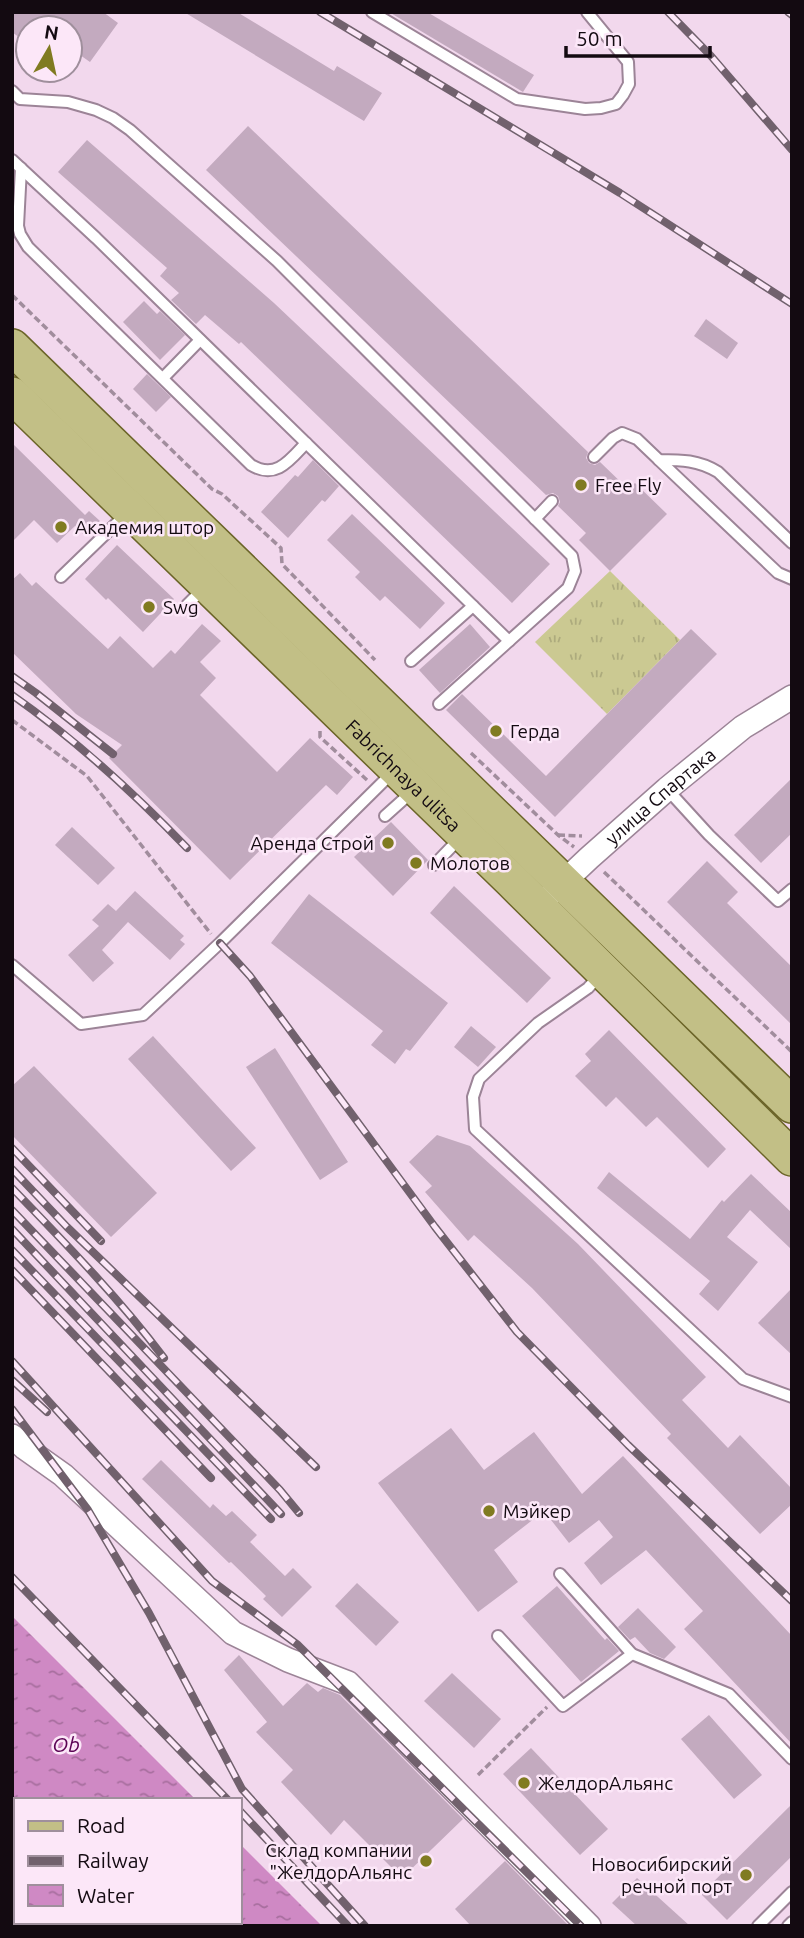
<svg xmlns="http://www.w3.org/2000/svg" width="804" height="1938" font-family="Ubuntu,sans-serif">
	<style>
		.grass { fill: url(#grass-tufts) }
		.water { fill: url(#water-ripples) }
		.building { fill: #c3aabf }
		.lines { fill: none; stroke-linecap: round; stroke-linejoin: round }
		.service-casing { stroke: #9c8497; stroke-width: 14 }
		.minor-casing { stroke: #9c8497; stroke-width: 26 }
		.primary-casing { stroke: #6b6428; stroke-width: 38 }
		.path { stroke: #a18d9d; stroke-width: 3.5; stroke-dasharray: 7 3.5; stroke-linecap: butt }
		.service { stroke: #fff; stroke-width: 10 }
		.minor { stroke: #fff; stroke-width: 23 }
		.primary { stroke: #c2bf86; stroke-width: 35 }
		.rail-casing { stroke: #71616d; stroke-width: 8 }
		.rail { stroke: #fce7f8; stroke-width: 5; stroke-dasharray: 16; stroke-linecap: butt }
		.poi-dot { fill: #807b21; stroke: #fce7f8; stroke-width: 2.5 }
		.labels { text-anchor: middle; stroke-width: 5; stroke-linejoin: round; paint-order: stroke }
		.poi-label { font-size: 19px; fill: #130a11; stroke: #fce7f8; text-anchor: start }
		.street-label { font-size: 19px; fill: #130a11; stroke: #fce7f8 }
		.water-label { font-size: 21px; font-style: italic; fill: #5b0354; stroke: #fce7f8 }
	</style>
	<defs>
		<pattern id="grass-tufts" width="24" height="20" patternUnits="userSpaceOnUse" patternTransform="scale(1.75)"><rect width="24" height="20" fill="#cbc992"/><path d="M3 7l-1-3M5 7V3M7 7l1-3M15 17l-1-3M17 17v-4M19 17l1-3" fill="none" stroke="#adab7d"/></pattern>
		<pattern id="water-ripples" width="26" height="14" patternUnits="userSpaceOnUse" patternTransform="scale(1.75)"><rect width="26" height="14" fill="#cf89c4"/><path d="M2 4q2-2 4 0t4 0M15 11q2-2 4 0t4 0" fill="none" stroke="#a76e9e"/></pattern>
	</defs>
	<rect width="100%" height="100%" fill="#f2d8ed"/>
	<polygon class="grass" points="610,571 680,640 607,714 535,642"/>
	<polygon class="water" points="12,1616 196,1800 16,1800 16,1922 240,1922 240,1844 322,1926 12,1926"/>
	<g class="building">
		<polygon points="12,12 103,12 118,23 90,62 70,48 70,28 28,28 28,44 12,32"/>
		<polygon points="184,12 237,12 334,71 337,66 382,93 364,121"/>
		<polygon points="389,12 427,12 534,75 523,92"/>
		<polygon points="248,126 588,452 586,458 589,463 595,465 600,462 628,489 635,483 667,514 610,571 579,540 586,533 558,506 560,502 558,496 553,493 546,495 206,170"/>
		<polygon points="87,140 274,303 550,564 512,603 241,342 239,344 205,315 196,324 171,300 179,293 160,276 167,268 58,172"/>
		<polygon points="144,301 157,314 160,311 185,335 160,360 123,322"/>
		<polygon points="706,319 738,343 727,359 694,336"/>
		<polygon points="147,374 171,397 156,412 133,389"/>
		<polygon points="12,443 85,515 89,511 100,521 85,536 75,526 57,543 34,520 12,542"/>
		<polygon points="313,460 339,486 325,502 322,500 288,538 261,512 295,475 298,477"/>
		<polygon points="352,514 445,603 420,629 385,596 380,601 355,577 360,572 327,540"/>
		<polygon points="117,545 174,599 143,632 108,598 106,600 85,579"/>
		<polygon points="20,573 32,586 36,582 108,649 120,636 153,668 171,650 175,654 202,624 221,641 200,662 216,678 200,695 277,772 310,738 353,777 337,795 326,785 230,880 109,758 122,745 76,714 12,652 12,580"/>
		<polygon points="470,624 490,647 440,693 419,670"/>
		<polygon points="691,629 717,654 555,817 446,710 462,694 546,776"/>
		<polygon points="792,778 792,833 761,863 734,835"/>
		<polygon points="391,822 428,860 393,896 354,857"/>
		<polygon points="72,827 115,868 98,885 55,845"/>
		<polygon points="707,861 738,892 727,903 792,967 792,1025 667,902"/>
		<polygon points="454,886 551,978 527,1003 430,913"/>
		<polygon points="135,891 184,936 180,940 185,944 170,960 128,922 102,950 114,963 93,982 68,955 99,926 92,920 108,904 116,911"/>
		<polygon points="309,894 448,1003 410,1051 406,1049 395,1064 371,1045 383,1031 271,943"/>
		<polygon points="471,1026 496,1047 478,1067 454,1047"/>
		<polygon points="609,1030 726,1149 708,1168 657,1117 646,1127 616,1097 606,1107 575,1076 591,1061 585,1054"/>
		<polygon points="153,1036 256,1148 231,1171 128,1059"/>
		<polygon points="275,1048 348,1162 320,1180 246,1067"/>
		<polygon points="34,1066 157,1193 111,1237 12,1135 12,1086"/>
		<polygon points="437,1135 470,1146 578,1244 706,1377 682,1400 728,1448 740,1435 792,1489 792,1504 760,1534 667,1438 671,1434 532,1288 474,1235 468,1241 425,1192 432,1186 409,1162"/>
		<polygon points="609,1172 690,1239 722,1200 724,1202 751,1174 792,1213 792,1250 750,1210 727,1237 758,1262 718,1311 699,1294 710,1281 597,1188"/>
		<polygon points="792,1288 792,1355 758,1323"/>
		<polygon points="451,1428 484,1470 534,1432 582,1494 623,1456 792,1636 792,1744 684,1629 703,1611 646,1550 601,1585 584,1563 613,1537 599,1520 569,1543 544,1511 494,1550 518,1582 478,1612 378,1483"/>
		<polygon points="161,1460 210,1508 213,1504 226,1516 232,1511 257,1535 250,1542 285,1576 293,1568 312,1587 282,1617 263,1599 266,1596 231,1562 229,1563 142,1479"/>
		<polygon points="357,1583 399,1622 376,1646 335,1606"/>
		<polygon points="557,1586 605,1640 607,1638 619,1651 581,1682 522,1616"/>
		<polygon points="638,1608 676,1647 664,1659 650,1653 635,1637 630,1640 618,1627"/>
		<polygon points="239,1655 283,1706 307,1683 318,1692 323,1688 340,1695 463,1819 402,1878 344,1820 331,1835 281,1782 293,1770 256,1732 267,1722 224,1670"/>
		<polygon points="452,1673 501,1719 474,1748 424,1701"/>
		<polygon points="709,1715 762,1775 734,1799 681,1739"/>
		<polygon points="531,1748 608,1829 580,1855 503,1774"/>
		<polygon points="792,1804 792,1856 727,1920 701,1894"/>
		<polygon points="505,1861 569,1926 471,1926 455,1909"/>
		<polygon points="637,1878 690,1926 637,1926 612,1903"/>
	</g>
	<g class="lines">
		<g class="service-casing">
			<g id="service">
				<polyline points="372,12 517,99 585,109 601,108 616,104 623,95 629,84 628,62 587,12"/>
				<polyline points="12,91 20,99 68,102 96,110 113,118 130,130 277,261 572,556 575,571 568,588 439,704"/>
				<polyline points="12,160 96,238 509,641"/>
				<path d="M21,168L18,226L20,234L28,247L251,465C276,480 290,460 306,443"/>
				<polyline points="163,378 200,340"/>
				<path d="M594,457L613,438L622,433L637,439L659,460C682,460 698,460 718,472L792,543"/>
				<polyline points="659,460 778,573 792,579"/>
				<polyline points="535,519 552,501"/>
				<polyline points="61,577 122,518"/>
				<polyline points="187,605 197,595"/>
				<polyline points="411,661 473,606"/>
				<polyline points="667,789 709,835 778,901 792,889"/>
				<polyline points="385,816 414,790"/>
				<polyline points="434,865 461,837"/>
				<polyline points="12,965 81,1024 143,1015 220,943 392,773"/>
				<polyline points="599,976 588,988 538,1023 479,1079 473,1097 475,1129 743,1379 792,1397"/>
				<polyline points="560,1574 632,1654 729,1694 792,1759"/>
				<polyline points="498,1636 563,1706 632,1654"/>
				<polyline points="758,1926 792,1892"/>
				<polyline points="788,1926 792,1922"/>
			</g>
		</g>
		<g class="minor-casing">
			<g id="minor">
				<path id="s1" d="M553,892L589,858L667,789L743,727L792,697"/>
				<polyline points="12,1436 25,1448 63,1475 233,1633 288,1660 348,1683 589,1926"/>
			</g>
		</g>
		<g class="primary-casing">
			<g id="primary">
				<polyline points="12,347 792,1105"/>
				<path id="s2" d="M12,395L511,880L792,1158"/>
			</g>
		</g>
		<g class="path">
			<polyline points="12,295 212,489 222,494 281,548 282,564 375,660"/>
			<polyline points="12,720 87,776 211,934"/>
			<polyline points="320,731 320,737 367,780"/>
			<polyline points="471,753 558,835 574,847"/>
			<polyline points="558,835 582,836"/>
			<polyline points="604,872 792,1052"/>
			<polyline points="478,1775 547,1707"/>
		</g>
		<use href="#service" class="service"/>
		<use href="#minor" class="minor"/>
		<use href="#primary" class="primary"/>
		<g class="rail-casing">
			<g id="rail">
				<polyline points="320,12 620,193 792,304"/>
				<polyline points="668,12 711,56 792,150"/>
				<polyline points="788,12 792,15"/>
				<polyline points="12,676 36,693 113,754"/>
				<path d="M12,695C76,740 133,792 187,848"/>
				<polyline points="220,943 250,976 435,1227 517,1332 628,1445 792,1601"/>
				<polyline points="12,1148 101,1241"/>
				<polyline points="12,1169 67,1227 316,1467"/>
				<path d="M12,1188C65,1243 118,1297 164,1358"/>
				<polyline points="12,1210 280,1490 299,1513"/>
				<polyline points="12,1229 281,1514"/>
				<polyline points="12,1250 271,1519"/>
				<polyline points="12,1270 211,1478"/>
				<polyline points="12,1361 212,1581 298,1645 581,1926"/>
				<polyline points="12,1380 47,1412"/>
				<polyline points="12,1409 88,1510 149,1613 242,1789 365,1926"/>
				<polyline points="12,1577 228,1800"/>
				<polyline points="240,1811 348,1926"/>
			</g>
		</g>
		<use href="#rail" class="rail"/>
	</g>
	<g class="poi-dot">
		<circle cx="581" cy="485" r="7"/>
		<circle cx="61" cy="527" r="7"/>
		<circle cx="149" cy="607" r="7"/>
		<circle cx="496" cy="731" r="7"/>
		<circle cx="388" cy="843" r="7"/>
		<circle cx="416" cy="863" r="7"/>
		<circle cx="489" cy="1511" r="7"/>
		<circle cx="524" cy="1783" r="7"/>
		<circle cx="426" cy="1861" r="7"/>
		<circle cx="746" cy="1875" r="7"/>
	</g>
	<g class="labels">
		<g class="poi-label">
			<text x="595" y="492">Free Fly</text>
			<text x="75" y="534">Академия штор</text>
			<text x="163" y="614">Swg</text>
			<text x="510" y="738">Герда</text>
			<text x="374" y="850" text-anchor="end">Аренда Строй</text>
			<text x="430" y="870">Молотов</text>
			<text x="503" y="1518">Мэйкер</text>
			<text x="538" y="1790">ЖелдорАльянс</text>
			<text x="412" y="1857" text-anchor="end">Склад компании<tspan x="412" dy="22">"ЖелдорАльянс</tspan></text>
			<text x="732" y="1871" text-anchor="end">Новосибирский<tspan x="732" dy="22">речной порт</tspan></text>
		</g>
		<g class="street-label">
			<text dy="7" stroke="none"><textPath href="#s2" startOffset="546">Fabrichnaya ulitsa</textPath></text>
			<text dy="7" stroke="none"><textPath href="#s1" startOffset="144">улица Спартака</textPath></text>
		</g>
		<g class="water-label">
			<text x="66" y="1752">Ob</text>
		</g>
	</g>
	<rect width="804" height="1938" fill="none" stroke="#130a11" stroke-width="28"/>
	<rect x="14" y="1798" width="228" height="126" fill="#fce7f8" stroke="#9f8f9c" stroke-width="2"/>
	<rect x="28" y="1821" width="35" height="10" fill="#c2bf86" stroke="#9f8f9c" stroke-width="2"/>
	<text x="77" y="1833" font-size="21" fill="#130a11">Road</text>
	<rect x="28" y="1856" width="35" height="10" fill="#71616d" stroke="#9f8f9c" stroke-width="2"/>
	<text x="77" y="1868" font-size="21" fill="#130a11">Railway</text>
	<rect x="28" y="1885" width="35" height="21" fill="url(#water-ripples)" stroke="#9f8f9c" stroke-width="2"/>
	<text x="77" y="1903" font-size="21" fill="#130a11">Water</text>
	<g transform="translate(49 49) rotate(9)"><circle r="33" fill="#fce7f8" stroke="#9f8f9c" stroke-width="2"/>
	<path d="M0-5L12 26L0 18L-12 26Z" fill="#807b21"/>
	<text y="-10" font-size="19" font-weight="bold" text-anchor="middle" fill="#130a11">N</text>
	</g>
	<path d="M566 46v10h144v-10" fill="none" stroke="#130a11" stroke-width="3.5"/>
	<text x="576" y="46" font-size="21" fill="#130a11" stroke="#fce7f8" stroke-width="5" paint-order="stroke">50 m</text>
</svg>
